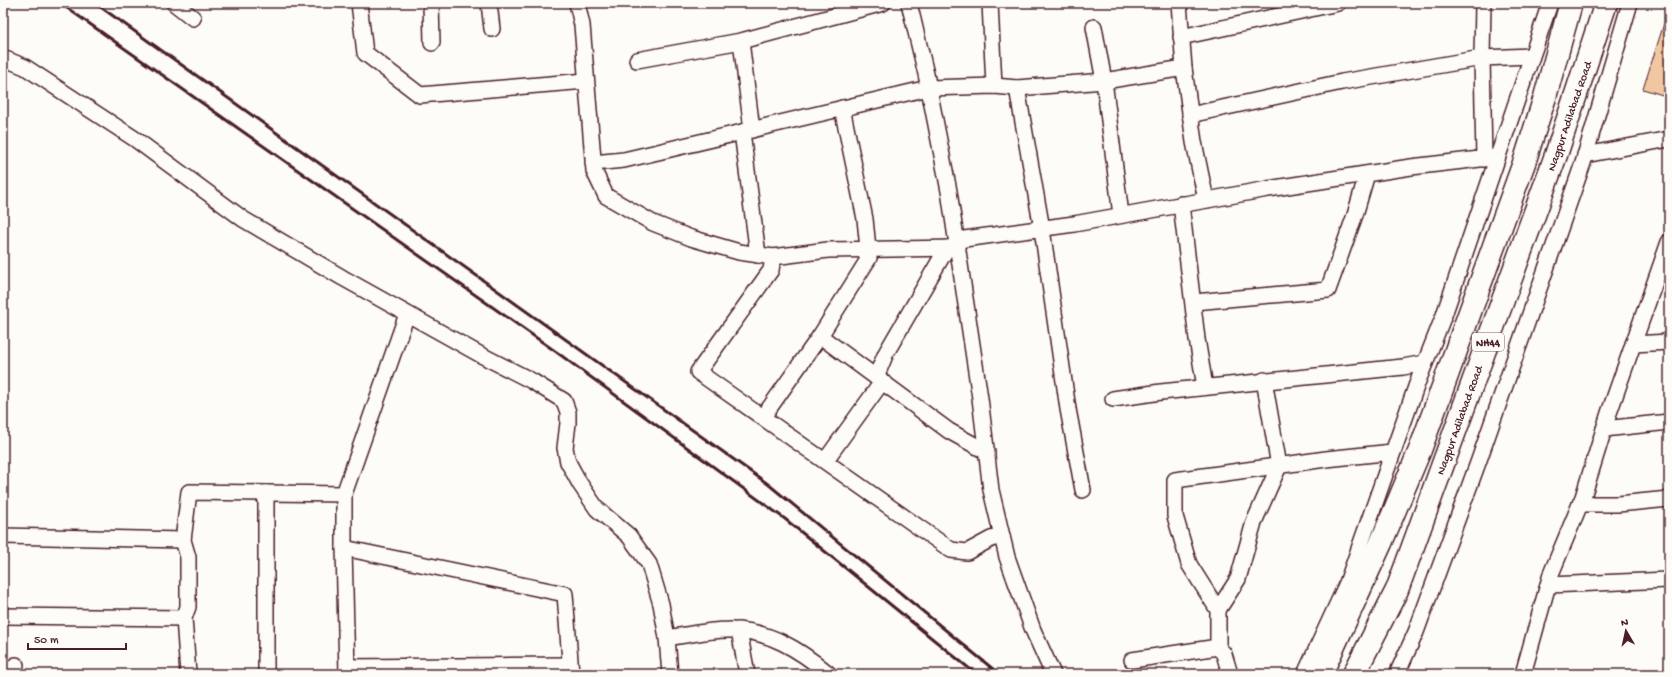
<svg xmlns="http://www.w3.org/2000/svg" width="1672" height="677" font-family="'Gochi Hand',sans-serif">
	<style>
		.building { fill: #f0c7a0; stroke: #4a1f2b }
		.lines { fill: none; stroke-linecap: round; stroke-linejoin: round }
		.minor-casing { stroke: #4a1f2b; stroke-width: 18 }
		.highway-casing { stroke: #4a1f2b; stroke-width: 25 }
		.minor { stroke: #fdfcf7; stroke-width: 15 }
		.highway { stroke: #fdfcf7; stroke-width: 22 }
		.rail { stroke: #4a1f2b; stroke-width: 3 }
		.labels { text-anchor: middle; stroke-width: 3.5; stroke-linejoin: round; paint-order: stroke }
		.shield { fill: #fdfcf7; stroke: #806168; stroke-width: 1 }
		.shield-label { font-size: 11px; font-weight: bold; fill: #4a1f2b }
		.street-label { font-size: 12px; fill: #4a1f2b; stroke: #fdfcf7 }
	</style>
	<rect width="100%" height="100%" fill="#fdfcf7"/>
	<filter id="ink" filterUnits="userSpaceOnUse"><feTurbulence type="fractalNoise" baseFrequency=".025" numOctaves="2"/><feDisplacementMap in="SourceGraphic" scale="8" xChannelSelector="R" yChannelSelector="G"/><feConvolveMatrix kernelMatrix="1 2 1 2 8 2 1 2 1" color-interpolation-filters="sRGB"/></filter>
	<g filter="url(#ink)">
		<polygon class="building" points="1669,8 1669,97 1643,89"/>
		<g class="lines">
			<g class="minor-casing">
				<g id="minor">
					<polyline points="174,3 193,18"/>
					<polyline points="359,3 365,53 420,95 586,81"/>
					<polyline points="431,3 432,43"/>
					<polyline points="489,3 492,29"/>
					<polyline points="577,3 582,25 594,171 606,196 653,223 691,238 739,252 773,257 828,250 958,248"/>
					<polyline points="909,3 926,74 949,191 980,398 991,490 1007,557 1033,630 1053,674"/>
					<polyline points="990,3 994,86"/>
					<polyline points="1179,3 1184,68 1194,142 1206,200"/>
					<polyline points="1094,27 1104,81 1121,215"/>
					<polyline points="1181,37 1338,3"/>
					<polyline points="741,41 752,130"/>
					<polyline points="3,58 25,67 135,139 243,219 343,278 481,355 532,381 564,401 568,412 568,423 565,448 568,462 580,484 597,509 629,536 649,564 661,604 667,638 670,674"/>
					<polyline points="637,60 741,41 883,3"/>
					<polyline points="1017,88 1042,229 1068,409 1083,490"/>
					<polyline points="1190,115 1342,82 1482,58 1483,3"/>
					<polyline points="742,132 758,255"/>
					<polyline points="1585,155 1669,139"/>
					<polyline points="1484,159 1482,58 1531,56"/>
					<polyline points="593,163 624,160 928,88 994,86 1017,88 1104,81 1184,68"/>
					<polyline points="1181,204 1197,339 1205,387"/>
					<polyline points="957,240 1074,224 1268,189 1411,167 1497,157"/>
					<polyline points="773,257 771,270 698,372 951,550 967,552 991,539 1002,536"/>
					<polyline points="1194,302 1328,290 1355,215 1367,174"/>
					<polyline points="820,336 949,431 987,452"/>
					<polyline points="1633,344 1669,342"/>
					<polyline points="876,377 886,353 947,248"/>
					<polyline points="1113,399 1161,392 1403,367 1425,363"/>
					<polyline points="763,417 820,336 869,258 865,219 842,108"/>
					<polyline points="1604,429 1669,422"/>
					<polyline points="825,461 882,382"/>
					<polyline points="266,493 266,674"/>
					<polyline points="1580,504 1618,504 1669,499"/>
					<polyline points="3,536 183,540"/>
					<polyline points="344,548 565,594 571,674"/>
					<polyline points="1548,585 1669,580"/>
					<polyline points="1218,610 1238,579 1254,522 1279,466 1264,380"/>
					<polyline points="3,616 184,618"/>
					<polyline points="739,630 747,674"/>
					<path d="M667,638C687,635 709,630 729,630C767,629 800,650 829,674"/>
					<polyline points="1132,660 1218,647"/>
					<polyline points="347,667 570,665"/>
					<polyline points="6,674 16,665"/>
					<polyline points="188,674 184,618 188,607 188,557 183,540 189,492 344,494"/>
					<polyline points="347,674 344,548 344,494 407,314"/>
					<polyline points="1230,674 1224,654 1218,647 1218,610 1189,564 1175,516 1175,480 1326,459 1393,452"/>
					<polyline points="1305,674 1347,583 1418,381 1444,315 1550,3"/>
					<polyline points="1397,674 1416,632 1479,460 1583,163 1630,3"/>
					<polyline points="1523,674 1551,574 1583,497 1609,413 1669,242"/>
				</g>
			</g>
			<g class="highway-casing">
				<g id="highway">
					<polyline points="1321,674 1381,543 1420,450 1525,160 1545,97 1571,3"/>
					<polyline points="1354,674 1397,590 1556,155 1606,3"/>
				</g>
			</g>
			<use href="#minor" class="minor"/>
			<use href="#highway" class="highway"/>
			<g class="rail">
				<polyline points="60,3 555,351 785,519 976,674"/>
				<polyline points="95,3 768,484 999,674"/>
			</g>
		</g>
	</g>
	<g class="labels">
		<rect class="shield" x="1472" y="333" width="32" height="18" rx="3"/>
		<g class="shield-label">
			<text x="1488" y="346">NH44</text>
		</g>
		<g class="street-label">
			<text transform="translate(1569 116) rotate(-71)" y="4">Nagpur Adilabad Road</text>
			<text transform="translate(1459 420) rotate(-70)" y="4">Nagpur Adilabad Road</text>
		</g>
	</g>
	<rect width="1672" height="677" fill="none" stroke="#fdfcf7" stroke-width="16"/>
	<rect x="8" y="8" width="1656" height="661" fill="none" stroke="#4a1f2b" stroke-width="1.5" filter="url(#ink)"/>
	<g transform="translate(1626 631) rotate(351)" stroke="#fdfcf7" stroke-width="3" paint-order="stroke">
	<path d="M0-3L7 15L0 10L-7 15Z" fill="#4a1f2b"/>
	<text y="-6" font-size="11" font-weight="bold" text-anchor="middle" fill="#4a1f2b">N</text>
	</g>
	<path d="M28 643v6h98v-6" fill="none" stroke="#4a1f2b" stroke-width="2"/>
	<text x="34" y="643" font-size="12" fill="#4a1f2b" stroke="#fdfcf7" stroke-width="3" paint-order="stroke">50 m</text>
</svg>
